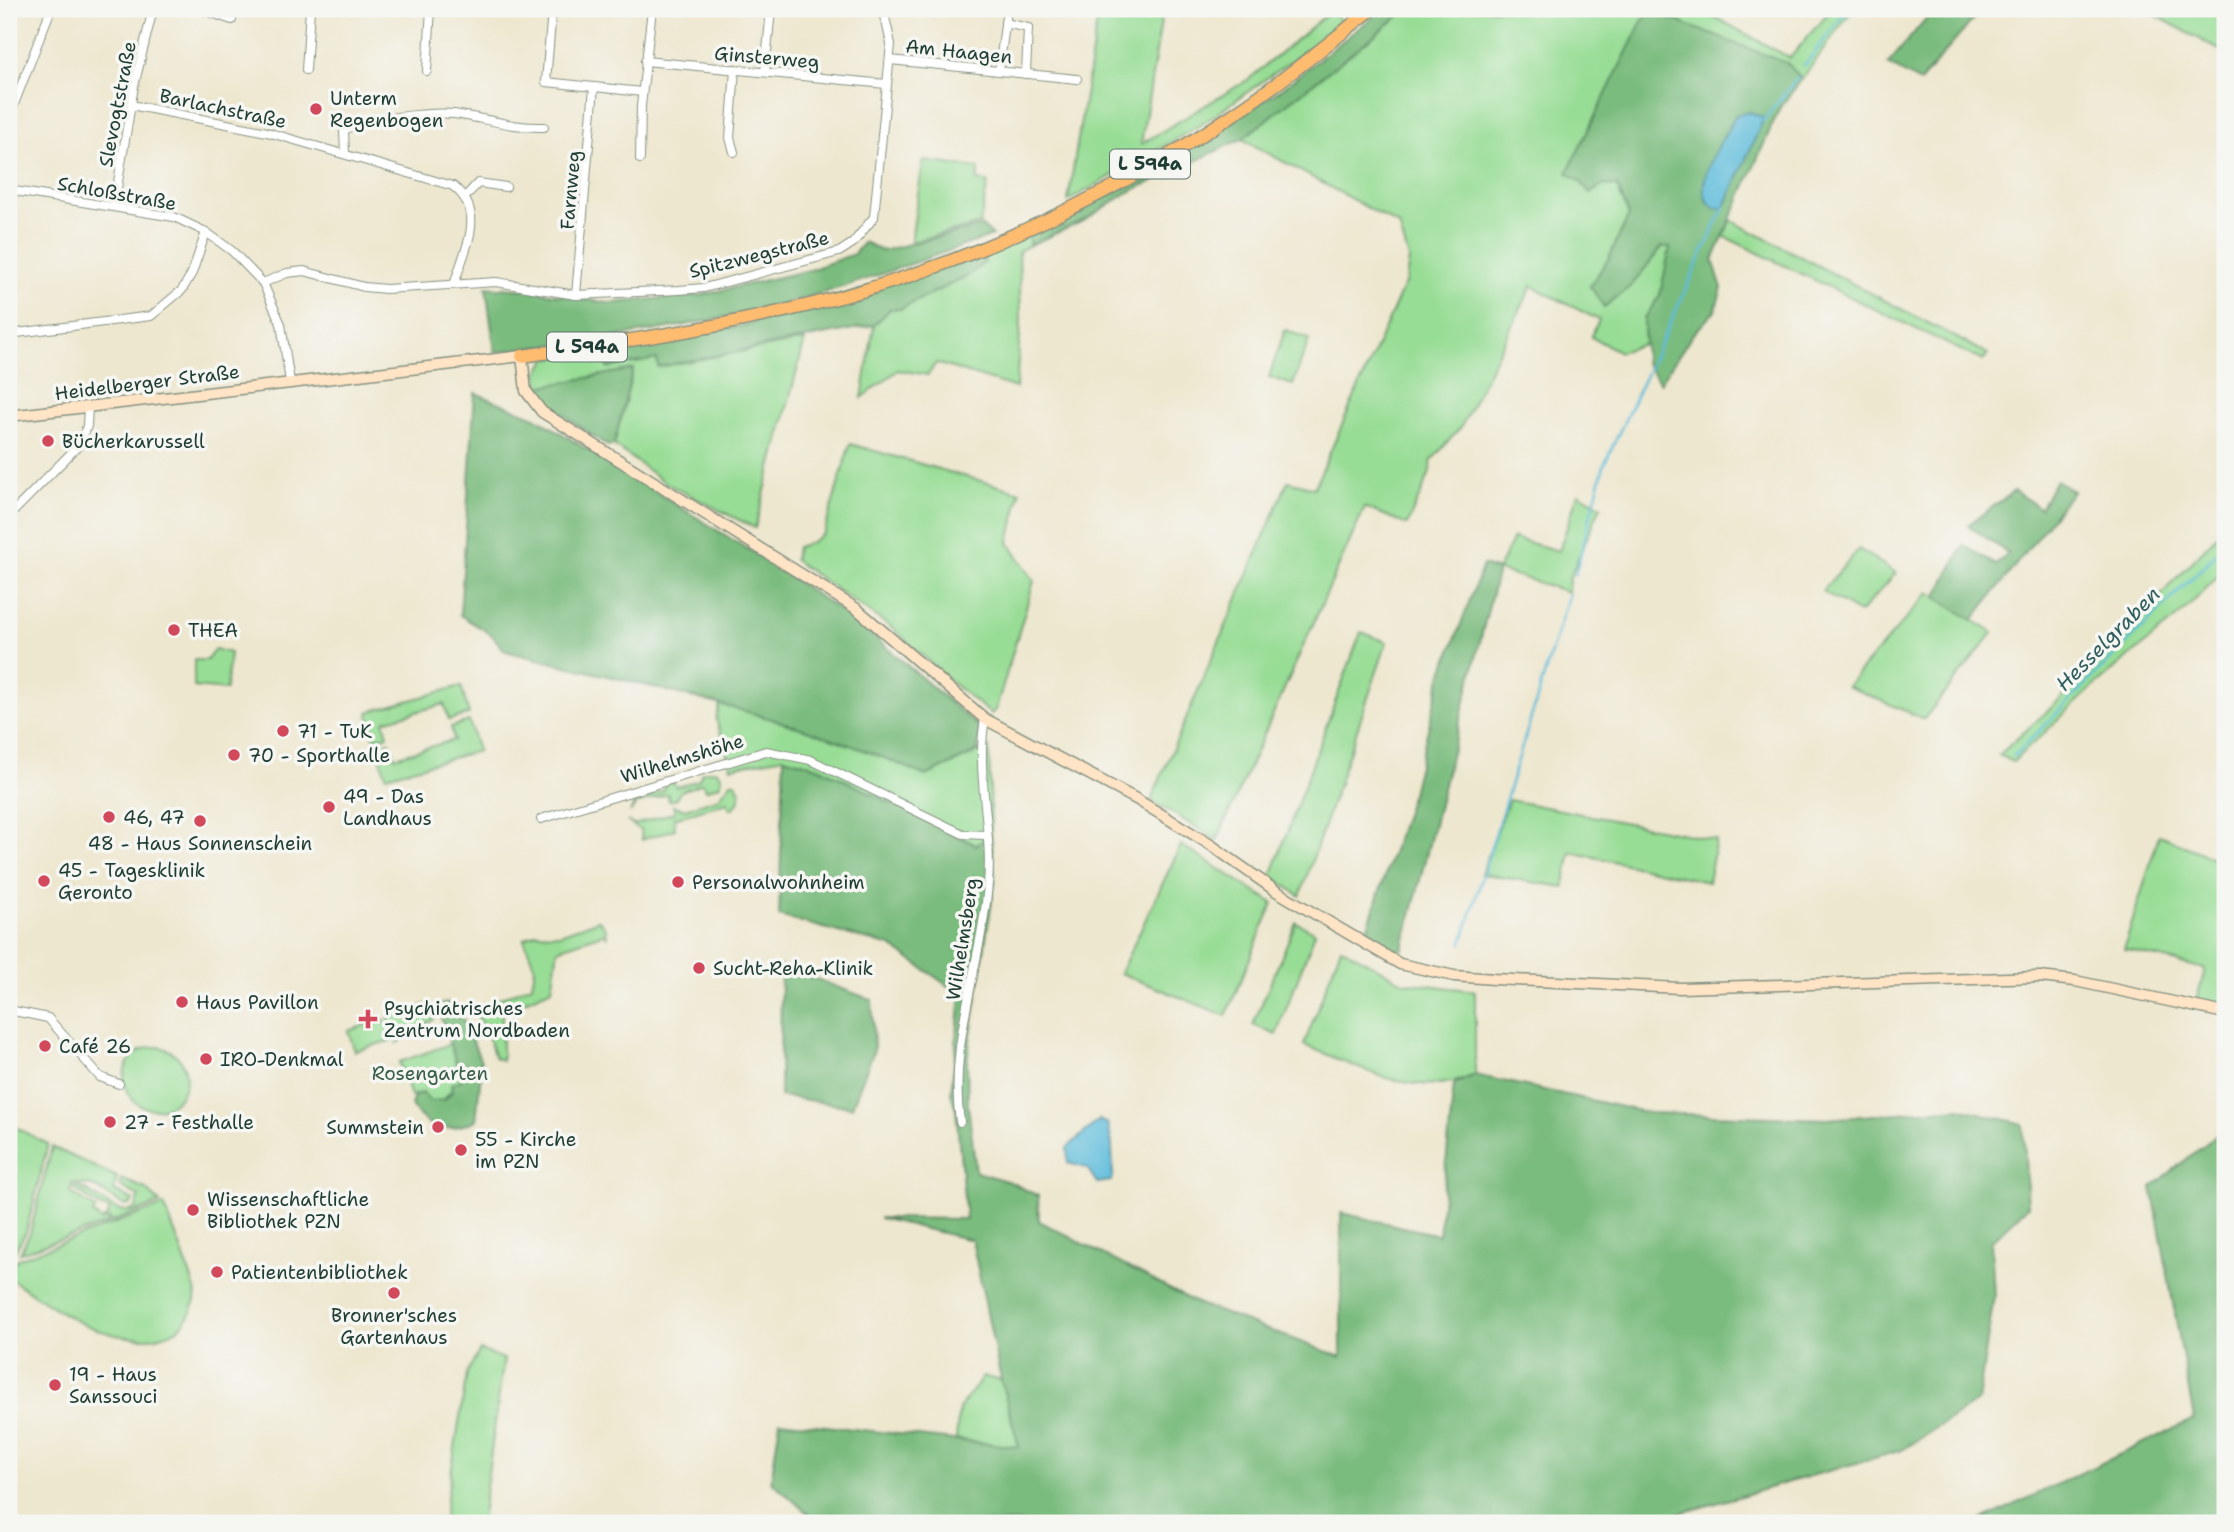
<svg xmlns="http://www.w3.org/2000/svg" width="2234" height="1532" font-family="'Shantell Sans',sans-serif">
	<style>
		.green { fill: #98dd95; stroke: #5c8d64; stroke-width: 2 }
		.forest { fill: #7abc7e; stroke: #4c7c59; stroke-width: 2 }
		.water { fill: #5dbcdb; stroke: #3e7c88; stroke-width: 2 }
		.lines { fill: none; stroke-linecap: round; stroke-linejoin: round }
		.stream { stroke: #5dbcdb; stroke-width: 2.5 }
		.street-casing { stroke: #869282; stroke-width: 10 }
		.secondary-casing { stroke: #869282; stroke-width: 13 }
		.primary-casing { stroke: #869282; stroke-width: 15 }
		.street { stroke: #fff; stroke-width: 8 }
		.secondary { stroke: #ffe4c6; stroke-width: 10 }
		.primary { stroke: #febc70; stroke-width: 12 }
		.poi-dot { fill: #d1495b; stroke: #f6f6f2; stroke-width: 2.5 }
		.labels { text-anchor: middle; stroke-width: 7; stroke-linejoin: round; paint-order: stroke }
		.shield { fill: #f6f6f2; stroke: #60746d; stroke-width: 2 }
		.shield-label { font-size: 18px; font-weight: bold; fill: #1f3d34 }
		.street-label { font-size: 19px; fill: #1f3d34; stroke: #f6f6f2 }
		.poi-label { font-size: 19px; fill: #1f3d34; stroke: #f6f6f2; text-anchor: start }
		.park-label { font-size: 19px; fill: #375d47; stroke: #f6f6f2 }
		.water-label { font-size: 21px; font-style: italic; fill: #2e5d5e; stroke: #f6f6f2 }
	</style>
	<rect width="100%" height="100%" fill="#f6f6f2"/>
	<filter id="ink" filterUnits="userSpaceOnUse"><feTurbulence type="fractalNoise" baseFrequency=".0143" numOctaves="2"/><feDisplacementMap in="SourceGraphic" scale="14" xChannelSelector="R" yChannelSelector="G"/><feConvolveMatrix kernelMatrix="1 2 1 2 8 2 1 2 1" color-interpolation-filters="sRGB"/></filter>
	<filter id="wash" filterUnits="userSpaceOnUse"><feTurbulence type="fractalNoise" baseFrequency=".00686" numOctaves="4" result="noise"/><feDisplacementMap in="SourceGraphic" scale="28" xChannelSelector="R" yChannelSelector="G"/><feGaussianBlur stdDeviation="1.57" result="paint"/><feColorMatrix in="noise" values="0 0 0 0 0 0 0 0 0 0 0 0 0 0 0 0 0 1.4 0 .05"/><feComposite in="paint" operator="in"/></filter>
	<g filter="url(#wash)">
		<rect width="100%" height="100%" fill="#eee7cf"/>
		<g class="green">
			<polygon points="1099,9 1163,9 1141,144 1249,79 1332,10 1343,24 1204,123 1068,201"/>
			<polygon points="1408,9 1700,9 1790,58 1831,9 1853,9 1802,79 1787,63 1604,185 1617,186 1629,215 1609,258 1590,286 1632,285 1662,247 1671,247 1660,295 1644,319 1644,344 1620,352 1591,337 1599,320 1532,286 1461,427 1432,460 1429,475 1407,525 1365,507 1217,840 1151,800 1288,481 1314,488 1406,281 1409,259 1399,225 1242,139"/>
			<polygon points="2144,9 2225,9 2225,53"/>
			<polygon points="923,161 979,168 977,181 988,182 980,224 911,242"/>
			<polygon points="1730,220 1988,354 1983,361 1723,236"/>
			<polygon points="1028,236 1030,245 1019,251 1021,321 1016,388 936,363 928,375 898,370 862,398 874,325 890,309 900,309 968,276 985,262 983,254"/>
			<polygon points="1285,330 1309,339 1293,385 1269,377"/>
			<polygon points="805,340 755,528 667,484 614,445 633,370 539,387 538,373 547,358 605,350 607,368 658,358 658,367"/>
			<polygon points="850,444 1020,492 1009,543 1034,581 996,709 991,714 956,686 895,630 794,560 797,547 810,543 824,533"/>
			<polygon points="1578,493 1601,506 1569,579 1568,592 1498,570 1513,538 1559,551"/>
			<polygon points="2225,527 2225,569 2182,613 2092,688 2013,762 1999,755 2076,685"/>
			<polygon points="1859,549 1896,573 1860,613 1822,591"/>
			<polygon points="1929,592 1993,633 1924,719 1847,686"/>
			<polygon points="1361,632 1387,642 1300,896 1271,876"/>
			<polygon points="215,649 230,653 226,690 194,687 194,660 207,660"/>
			<polygon points="461,686 469,714 449,720 444,704 384,721 388,735 375,739 368,712"/>
			<path d="M720,704C792,722 859,745 926,776L989,747L991,835L976,845L818,767L784,757L731,767L716,719Z"/>
			<polygon points="469,721 478,751 386,776 377,746 390,742 395,757 454,740 451,727"/>
			<polygon points="716,770 722,777 720,785 706,790 703,783 681,791 675,799 669,801 668,794 636,804 630,813 636,799 663,791 666,783 673,781 676,787 699,780 702,772"/>
			<path d="M731,782H735L740,791C740,800 738,806 730,809L727,802L674,818L675,829L642,840L641,831L627,821L634,825L675,812L673,806L685,809L719,798Z"/>
			<polygon points="1509,800 1716,840 1708,882 1571,852 1564,887 1481,874"/>
			<polygon points="2159,835 2225,863 2225,1006 2197,1000 2205,969 2124,949"/>
			<polygon points="1181,845 1273,903 1226,1016 1120,973"/>
			<polygon points="599,920 606,929 607,938 605,933 558,949 552,989 502,1011 502,1060 495,1058 486,1032 473,1009 532,985 535,968 524,939 536,933 560,934"/>
			<polygon points="1296,922 1315,933 1276,1035 1253,1025"/>
			<path d="M1341,947L1403,982L1475,991V1075C1412,1101 1363,1068 1304,1045Z"/>
			<polygon points="430,1003 434,1019 397,1043 388,1018"/>
			<polygon points="384,1019 392,1040 355,1051 348,1031"/>
			<polygon points="450,1044 462,1080 441,1101 430,1101 423,1093 411,1096 399,1062"/>
			<circle cx="155" cy="1078" r="31"/>
			<polygon points="9,1124 48,1144 26,1232 9,1261"/>
			<polygon points="52,1147 117,1177 114,1191 133,1200 131,1204 125,1206 93,1186 72,1183 70,1192 96,1209 93,1213 101,1221 105,1218 109,1223 20,1253 30,1233"/>
			<path d="M121,1179L146,1189L160,1203L112,1222L107,1217L110,1209L101,1207L73,1188L76,1186C94,1191 117,1219 136,1209L139,1196L120,1186Z"/>
			<path d="M164,1205C175,1232 187,1264 195,1289C198,1301 190,1316 183,1324C175,1333 160,1337 149,1338C92,1340 54,1307 9,1278V1268L18,1259Z"/>
			<polygon points="480,1350 504,1359 481,1523 443,1523 467,1373"/>
			<polygon points="983,1377 1001,1380 1020,1448 956,1439 959,1409"/>
		</g>
		<g class="forest">
			<polygon points="1383,9 1408,9 1242,139 1127,193 1085,220 1030,245 1028,236 1116,191 1222,128 1281,89"/>
			<polygon points="1934,9 1982,9 1920,82 1888,64"/>
			<polygon points="1650,11 1787,63 1802,79 1780,107 1713,260 1722,288 1715,311 1692,335 1660,383 1645,362 1644,319 1660,295 1670,247 1662,247 1632,285 1604,307 1590,286 1609,258 1629,215 1617,186 1604,185 1590,193 1580,181 1567,173 1641,23"/>
			<path d="M982,226L993,236C930,256 869,281 805,298C704,326 599,340 495,352L486,287L530,290L608,303L701,295L810,270L854,254L864,242L882,251Z"/>
			<polygon points="983,254 985,262 968,276 900,309 890,309 874,325 658,367 657,359 607,368 605,350 741,326"/>
			<path d="M633,369L614,445L608,446C583,429 554,413 539,387Z"/>
			<path d="M475,393L535,417L762,558L857,622L980,728L978,751L926,776C792,715 648,687 505,651L492,635L460,615Z"/>
			<polygon points="2056,480 2073,491 1973,620 1936,597 1964,545 1996,565 2008,553 1968,525 2014,491 2040,508"/>
			<polygon points="1483,565 1498,570 1401,955 1364,939 1412,793 1441,677"/>
			<polygon points="784,757 818,767 976,845 991,835 995,881 967,1060 968,1105 976,1172 1010,1182 1038,1196 1039,1221 1198,1304 1341,1357 1341,1213 1439,1235 1454,1084 1475,1075 1649,1113 1827,1119 1959,1108 2023,1124 2028,1206 1991,1242 1994,1296 1978,1401 1902,1450 1646,1523 906,1523 901,1520 899,1523 819,1523 771,1481 780,1421 1019,1447 1001,1380 972,1240 879,1218 966,1219 956,1109 951,1094 961,995 891,946 779,916"/>
			<polygon points="781,966 872,1000 874,1050 852,1107 780,1096"/>
			<path d="M450,1003L465,1023L482,1064L476,1120C447,1133 430,1133 411,1105L414,1096L423,1093L430,1101L444,1100L452,1092L451,1084L462,1080L437,1005Z"/>
			<polygon points="2225,1115 2225,1523 1976,1523 2194,1419 2152,1187 2223,1130"/>
		</g>
		<g class="water">
			<path d="M1750,112L1764,118L1725,206L1718,209C1682,195 1724,139 1736,115Z"/>
			<polygon points="1099,1120 1108,1124 1112,1144 1113,1177 1111,1181 1097,1183 1087,1168 1068,1163 1067,1148"/>
		</g>
		<g class="lines">
			<g class="stream">
				<polyline points="1804,66 1848,9"/>
				<polyline points="1763,121 1798,77"/>
				<polyline points="1575,575 1604,465 1724,207"/>
				<polyline points="2014,756 2225,545"/>
				<polyline points="1462,943 1569,594"/>
			</g>
		</g>
	</g>
	<g filter="url(#ink)">
		<g class="lines">
			<g class="street-casing">
				<g id="street">
					<polyline points="200,9 232,20"/>
					<polyline points="552,9 546,82 642,92"/>
					<polyline points="1005,23 1028,28 1026,74"/>
					<polyline points="890,60 1077,79"/>
					<polyline points="645,61 886,84"/>
					<polyline points="306,70 310,9"/>
					<polyline points="427,71 431,9"/>
					<polyline points="999,71 1007,9"/>
					<polyline points="765,72 771,9"/>
					<path d="M131,105L267,132L453,186C487,213 465,247 455,282"/>
					<polyline points="9,117 51,9"/>
					<polyline points="734,152 730,138 735,69"/>
					<path d="M345,153L344,131C355,119 435,112 454,114C484,118 513,128 544,127"/>
					<polyline points="640,159 641,106 652,9"/>
					<polyline points="9,190 174,217 206,232 232,251 263,283 281,324 290,382"/>
					<polyline points="466,196 478,183 506,187"/>
					<polyline points="114,206 134,86 153,9"/>
					<polyline points="263,283 287,273 304,271 364,287 386,289 496,282 576,295 679,290 704,288 839,252 853,243 874,217 891,44 885,17 878,9"/>
					<polyline points="576,295 594,87"/>
					<polyline points="9,334 151,316 182,290 192,273 206,232"/>
					<polyline points="9,388 9,395"/>
					<polyline points="9,516 80,444 87,426 88,407"/>
					<polyline points="541,819 766,751 811,760 963,834 985,835"/>
					<polyline points="9,1010 48,1018 100,1077 119,1084"/>
					<path d="M960,1122C948,1043 982,963 988,884C993,830 975,773 985,719"/>
				</g>
			</g>
			<g class="secondary-casing">
				<polyline id="secondary" points="9,416 522,356 526,391 542,412 857,609 985,719 1136,799 1211,845 1276,891 1400,964 1454,976 1494,979 1680,988 2040,977 2075,981 2225,1013"/>
			</g>
			<g class="primary-casing">
				<path id="primary" d="M522,356C637,340 753,323 865,290C1002,250 1157,172 1272,87C1306,62 1339,35 1372,9"/>
			</g>
			<use href="#street" class="street"/>
			<use href="#secondary" class="secondary"/>
			<use href="#primary" class="primary"/>
		</g>
	</g>
	<g class="poi-dot">
		<circle cx="316" cy="109" r="7"/>
		<circle cx="48" cy="441" r="7"/>
		<circle cx="174" cy="630" r="7"/>
		<circle cx="283" cy="731" r="7"/>
		<circle cx="234" cy="755" r="7"/>
		<circle cx="329" cy="807" r="7"/>
		<circle cx="109" cy="817" r="7"/>
		<circle cx="200" cy="821" r="7"/>
		<circle cx="44" cy="881" r="7"/>
		<circle cx="678" cy="882" r="7"/>
		<circle cx="699" cy="968" r="7"/>
		<circle cx="182" cy="1002" r="7"/>
		<path d="M364.5 1008.5h7v7h7v7h-7v7h-7v-7h-7v-7h7z"/>
		<circle cx="45" cy="1046" r="7"/>
		<circle cx="206" cy="1059" r="7"/>
		<circle cx="110" cy="1122" r="7"/>
		<circle cx="438" cy="1127" r="7"/>
		<circle cx="461" cy="1150" r="7"/>
		<circle cx="193" cy="1210" r="7"/>
		<circle cx="217" cy="1272" r="7"/>
		<circle cx="394" cy="1293" r="7"/>
		<circle cx="55" cy="1385" r="7"/>
	</g>
	<g class="labels">
		<g class="shield">
			<rect x="1110" y="149.5" width="80" height="29" rx="5"/>
			<rect x="547" y="332.5" width="80" height="29" rx="5"/>
		</g>
		<g class="shield-label">
			<text x="1150" y="170">L 594a</text>
			<text x="587" y="353">L 594a</text>
		</g>
		<g class="street-label">
			<text transform="translate(959 51) rotate(6)" y="7">Am Haagen</text>
			<text transform="translate(767 57) rotate(5)" y="7">Ginsterweg</text>
			<text transform="translate(117 104) rotate(-79)" y="7">Slevogtstraße</text>
			<text transform="translate(223 108) rotate(12)" y="7">Barlachstraße</text>
			<text transform="translate(570 190) rotate(-85)" y="7">Farnweg</text>
			<text transform="translate(117 193) rotate(10)" y="7">Schloßstraße</text>
			<text transform="translate(759 254) rotate(-14)" y="7">Spitzwegstraße</text>
			<text transform="translate(147 382) rotate(-7)" y="7">Heidelberger Straße</text>
			<text transform="translate(682 758) rotate(-17)" y="7">Wilhelmshöhe</text>
			<text transform="translate(962 939) rotate(-81)" y="7">Wilhelmsberg</text>
		</g>
		<g class="poi-label">
			<text x="330" y="105">Unterm<tspan x="330" dy="22">Regenbogen</tspan></text>
			<text x="62" y="448">Bücherkarussell</text>
			<text x="188" y="637">THEA</text>
			<text x="297" y="738">71 - TuK</text>
			<text x="248" y="762">70 - Sporthalle</text>
			<text x="343" y="803">49 - Das<tspan x="343" dy="22">Landhaus</tspan></text>
			<text x="123" y="824">46, 47</text>
			<text x="200" y="850" text-anchor="middle">48 - Haus Sonnenschein</text>
			<text x="58" y="877">45 - Tagesklinik<tspan x="58" dy="22">Geronto</tspan></text>
			<text x="692" y="889">Personalwohnheim</text>
			<text x="713" y="975">Sucht-Reha-Klinik</text>
			<text x="196" y="1009">Haus Pavillon</text>
			<text x="384" y="1015">Psychiatrisches<tspan x="384" dy="22">Zentrum Nordbaden</tspan></text>
			<text x="59" y="1053">Café 26</text>
			<text x="220" y="1066">IRO-Denkmal</text>
			<text x="124" y="1129">27 - Festhalle</text>
			<text x="424" y="1134" text-anchor="end">Summstein</text>
			<text x="475" y="1146">55 - Kirche<tspan x="475" dy="22">im PZN</tspan></text>
			<text x="207" y="1206">Wissenschaftliche<tspan x="207" dy="22">Bibliothek PZN</tspan></text>
			<text x="231" y="1279">Patientenbibliothek</text>
			<text x="394" y="1322" text-anchor="middle">Bronner'sches<tspan x="394" dy="22">Gartenhaus</tspan></text>
			<text x="69" y="1381">19 - Haus<tspan x="69" dy="22">Sanssouci</tspan></text>
		</g>
		<g class="park-label">
			<text x="430" y="1080">Rosengarten</text>
		</g>
		<g class="water-label">
			<text transform="translate(2108 639) rotate(-45)" y="7">Hesselgraben</text>
		</g>
	</g>
	<rect width="2234" height="1532" fill="none" stroke="#f6f6f2" stroke-width="35"/>
</svg>
